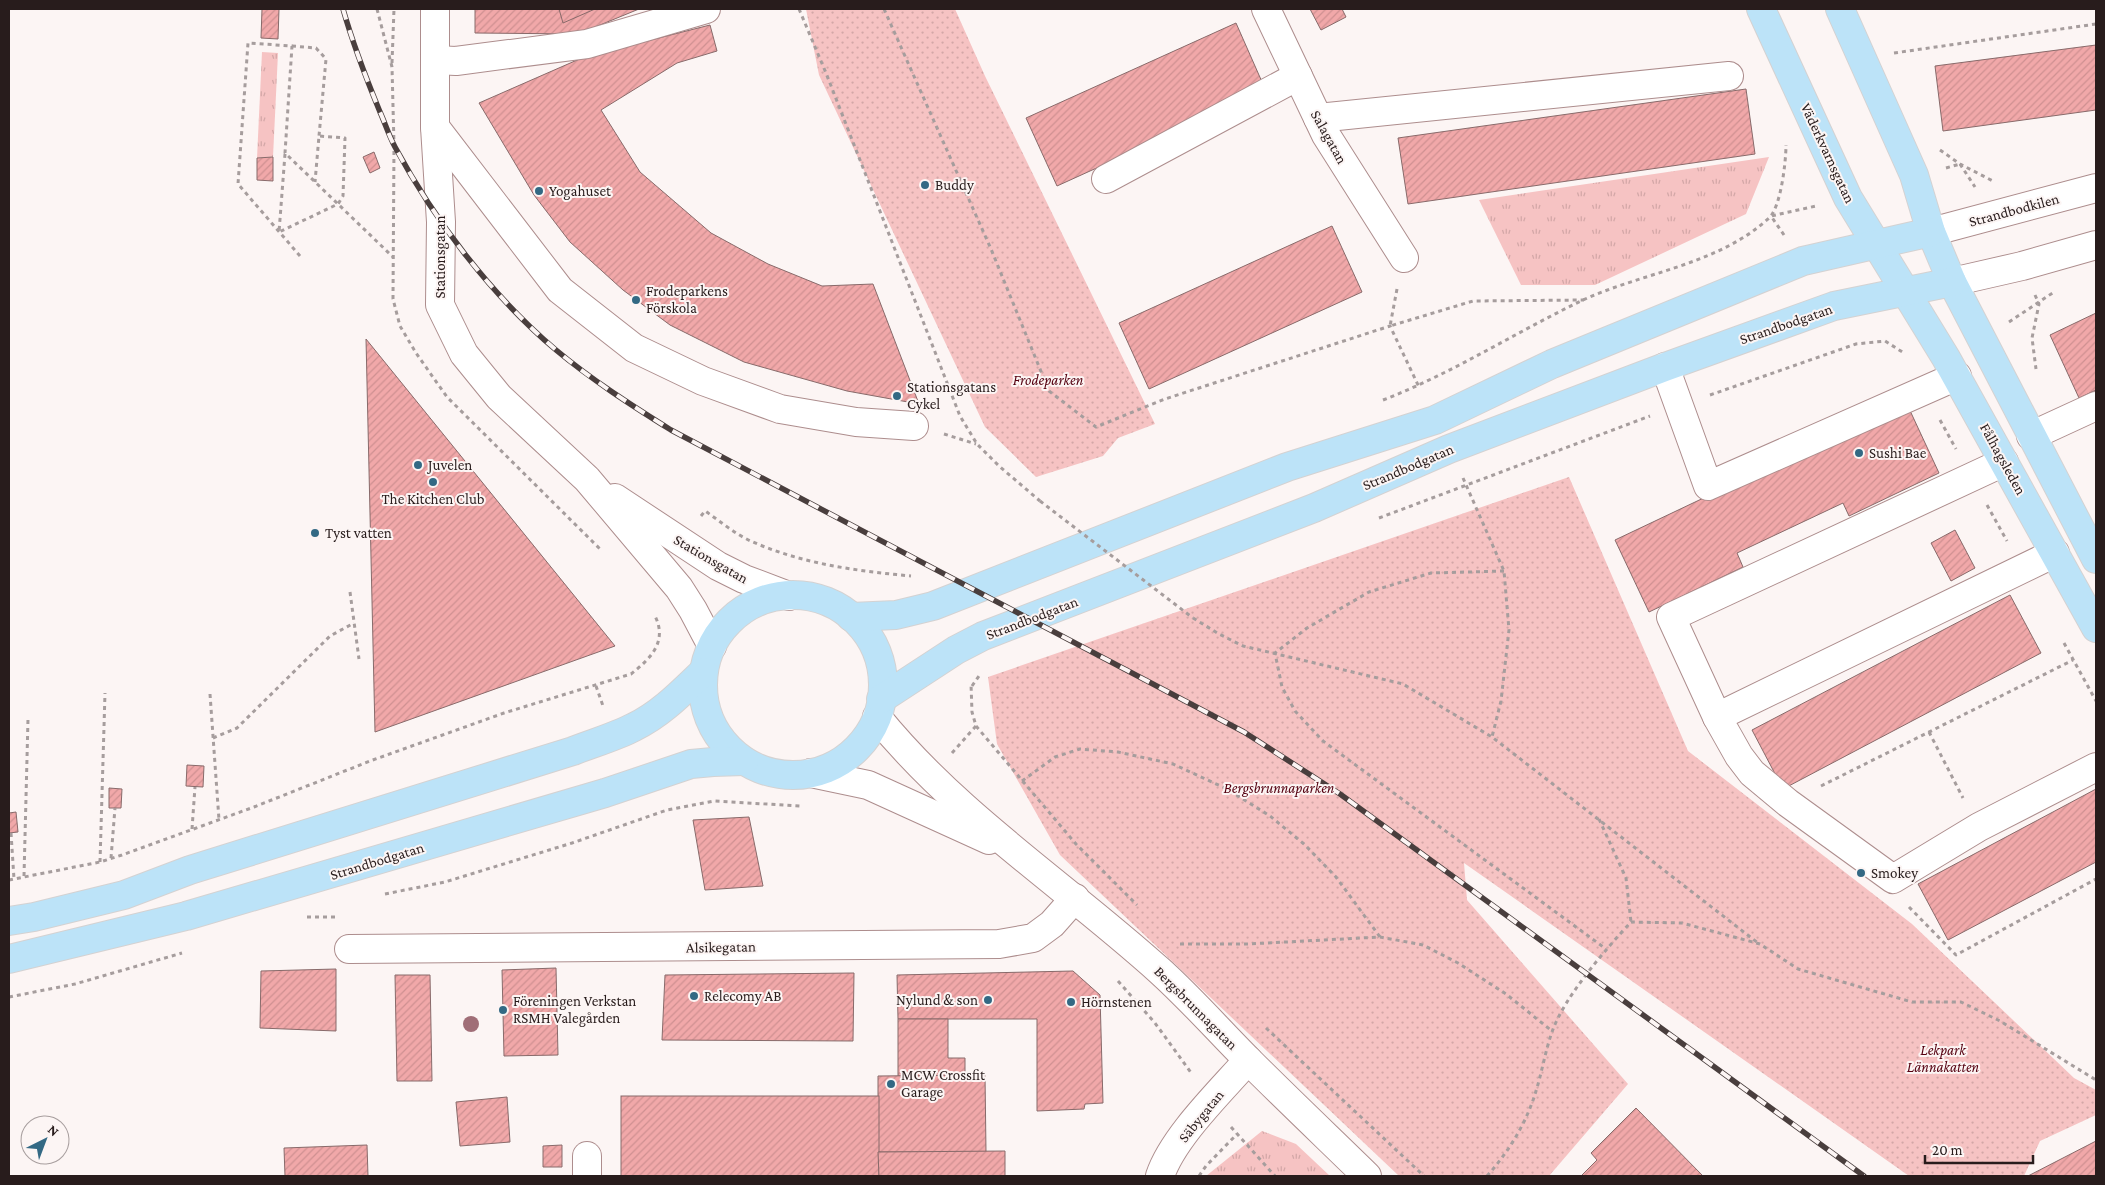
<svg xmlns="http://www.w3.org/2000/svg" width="2105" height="1185" font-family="'Crimson Pro',serif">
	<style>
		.grass { fill: url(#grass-tufts) }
		.park { fill: url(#park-dots) }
		.building { fill: url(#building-hatch); stroke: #886a6a }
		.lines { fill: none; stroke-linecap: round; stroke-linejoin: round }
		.minor-casing { stroke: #ad8d8d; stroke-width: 30 }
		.major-casing { stroke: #d4d2d2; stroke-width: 30 }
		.path { stroke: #a69d9d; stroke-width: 3; stroke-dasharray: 4 4; stroke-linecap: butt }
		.minor { stroke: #fff; stroke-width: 28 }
		.major { stroke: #bce3f8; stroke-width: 28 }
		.rail-casing { stroke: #493e3d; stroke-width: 5.5 }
		.rail { stroke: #fcf5f4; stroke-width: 4; stroke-dasharray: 11; stroke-linecap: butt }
		.path-bridge { stroke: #a69d9d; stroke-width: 3; stroke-dasharray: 4 4; stroke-linecap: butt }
		.tree { fill: #a06e77 }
		.poi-dot { fill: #336984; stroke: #fcf5f4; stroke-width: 2 }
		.labels { text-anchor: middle; stroke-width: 4; stroke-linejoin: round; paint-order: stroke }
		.street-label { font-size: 15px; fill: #281c1c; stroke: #fcf5f4 }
		.poi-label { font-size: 15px; fill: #281c1c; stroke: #fcf5f4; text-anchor: start }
		.park-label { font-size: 15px; font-style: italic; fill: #550010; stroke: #fcf5f4 }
	</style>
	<defs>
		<pattern id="grass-tufts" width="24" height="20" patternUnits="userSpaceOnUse" patternTransform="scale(1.25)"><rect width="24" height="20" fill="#f6c3c3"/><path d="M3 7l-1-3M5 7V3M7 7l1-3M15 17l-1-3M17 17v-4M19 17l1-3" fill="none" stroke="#d3a7a7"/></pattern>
		<pattern id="park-dots" width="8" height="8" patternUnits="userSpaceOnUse" patternTransform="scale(1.25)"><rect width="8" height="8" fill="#f6c3c3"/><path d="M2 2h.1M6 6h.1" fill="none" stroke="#d3a7a7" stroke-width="1.8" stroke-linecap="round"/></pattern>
		<pattern id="building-hatch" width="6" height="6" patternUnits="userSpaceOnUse" patternTransform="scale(1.25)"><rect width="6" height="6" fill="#f1a8a9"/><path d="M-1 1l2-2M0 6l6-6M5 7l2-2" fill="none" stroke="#cf9091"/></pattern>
	</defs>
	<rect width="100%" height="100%" fill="#fcf5f4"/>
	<g class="grass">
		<polygon points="262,52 278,53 273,157 257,158"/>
		<polygon points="1769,157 1746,214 1595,285 1521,285 1479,200"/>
		<polygon points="1262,1131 1296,1144 1330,1176 1206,1176"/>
	</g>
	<g class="park">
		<polygon points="806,9 955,9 985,76 1155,424 1118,438 1103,456 1036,477 985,427 819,75"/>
		<polygon points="1569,477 1688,751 1912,924 2074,1078 2096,1090 2096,1115 2040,1141 2024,1176 1909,1176 1464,863 1467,900 1628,1084 1549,1176 1399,1176 1060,855 997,744 988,677"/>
	</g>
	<g class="building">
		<polygon points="262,9 279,9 278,39 261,38"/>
		<polygon points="475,9 639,9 578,34 475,33"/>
		<polygon points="559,9 595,9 563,23"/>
		<polygon points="1310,9 1342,9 1346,17 1321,30"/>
		<polygon points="1236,23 1266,91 1057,186 1026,118"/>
		<polygon points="710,25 717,51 677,63 601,110 640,172 711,233 768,264 822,286 873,284 919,404 847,391 744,362 670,325 623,290 570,242 534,195 479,103 584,57"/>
		<polygon points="2096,45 2096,110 1943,131 1935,66"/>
		<polygon points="1746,89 1755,154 1408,204 1398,138"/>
		<polygon points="374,152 380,168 370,173 363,157"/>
		<polygon points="273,157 273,181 257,180 257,158"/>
		<polygon points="1332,226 1362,292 1149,389 1119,323"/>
		<polygon points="2096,313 2096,390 2079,398 2050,335"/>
		<polygon points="366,339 615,646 375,732"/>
		<polygon points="1906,402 1939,473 1849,516 1843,503 1737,553 1743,567 1649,612 1615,540"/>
		<polygon points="1955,530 1975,568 1951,581 1931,543"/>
		<polygon points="2010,595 2041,653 1783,789 1752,730"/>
		<polygon points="187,765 204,766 203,787 186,786"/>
		<polygon points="109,788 122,789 121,808 109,808"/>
		<polygon points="2096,789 2096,862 1948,940 1918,884"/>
		<polygon points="16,812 18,832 9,833 9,813"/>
		<polygon points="749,817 763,886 705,890 693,820"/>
		<polygon points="556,968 558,1055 504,1056 502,970"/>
		<polygon points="336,969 336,1031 260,1028 261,971"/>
		<polygon points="1073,971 1100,995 1103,1103 1085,1104 1084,1109 1037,1111 1037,1019 898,1019 897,975"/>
		<polygon points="854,973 853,1041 662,1040 665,975"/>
		<polygon points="395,975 430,975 432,1081 397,1081"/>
		<polygon points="898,1019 948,1019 948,1058 965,1058 965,1076 898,1076"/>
		<polygon points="985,1075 986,1152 878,1152 878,1076"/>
		<rect x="621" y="1096" width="258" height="80"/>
		<polygon points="507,1097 510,1142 460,1146 456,1102"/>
		<polygon points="1636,1108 1703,1176 1581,1176 1597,1160 1591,1153"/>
		<polygon points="2096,1141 2096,1176 2028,1176"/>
		<polygon points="367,1145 368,1176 285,1176 284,1148"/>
		<polygon points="562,1145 562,1167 543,1167 543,1146"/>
		<polygon points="1005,1151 1005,1176 879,1176 878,1152"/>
	</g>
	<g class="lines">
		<g class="minor-casing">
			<g id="minor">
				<polyline points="435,9 435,127 441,222 440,305 464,354 499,397 587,479 679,588 693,610 712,646"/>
				<polyline points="1266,9 1326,135 1404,258"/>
				<polyline points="435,60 456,61 587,44 706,9"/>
				<polyline points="1318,118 1729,76"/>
				<polyline points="435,127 560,290 634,348 703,381 780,409 856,422 914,426"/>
				<polyline points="1106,179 1298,76"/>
				<polyline points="1931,232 2096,188"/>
				<polyline points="1952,282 2022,266 2096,245"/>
				<polyline points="1665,367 1708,486 1957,376"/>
				<polyline points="2031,436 2096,406"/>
				<polyline points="615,498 718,566 744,579 789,596"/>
				<polyline points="2055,553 1717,717 1739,756 1752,773 1788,803 1893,879 1979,827 2096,767"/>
				<path d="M877,717C957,816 1066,886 1160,971C1191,999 1219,1031 1248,1060C1287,1099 1327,1137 1367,1176"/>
				<polyline points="1717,717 1671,617 2004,462"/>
				<polyline points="811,773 868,785 989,840"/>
				<polyline points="349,949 999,944 1033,938 1052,924 1075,898"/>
				<polyline points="587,1156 587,1176"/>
				<path d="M1160,1176C1173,1137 1221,1091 1248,1060"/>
			</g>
		</g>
		<g class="major-casing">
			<g id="major">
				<polyline points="1761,9 1848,198 1946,358 2096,628"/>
				<polyline points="1840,9 1914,175 1931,232 1952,282 2096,559"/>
				<circle cx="793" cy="685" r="90"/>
				<polyline points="851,617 896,615 933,606 1287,467 1435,420 1552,364 1803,261 1931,232"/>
				<polyline points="881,699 956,650 983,636 1314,508 1449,449 1665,367 1834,306 1952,282"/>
				<path d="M9,921L34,917L124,895L190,870L573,751C593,743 615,737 634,727C661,714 682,692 703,672"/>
				<polyline points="9,959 186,916 605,793 691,764 713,762 744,761"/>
			</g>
		</g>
		<g class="path">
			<polyline points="377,9 392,67 394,145 393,299 400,326 416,353 447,397 601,550"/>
			<polyline points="799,9 826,73 960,416 977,444 999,466 1040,501"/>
			<polyline points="884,9 991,249 1049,391 1096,427 1165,399 1390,326 1419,387"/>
			<polyline points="292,46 316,48 326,59 319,136"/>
			<polyline points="1894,53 2096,24"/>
			<polyline points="392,63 394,9"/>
			<polyline points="1940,150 1960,164 1993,181"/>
			<polyline points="285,154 279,232 338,204 343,196 345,138 319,136 315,182"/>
			<polyline points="1960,164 1975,187"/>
			<polyline points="1946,168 1960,164"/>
			<polyline points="1784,235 1771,216 1816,206"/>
			<polyline points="300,256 238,184 248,43 292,46 285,153 393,257"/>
			<polyline points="1397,289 1390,326 1473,301 1584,300"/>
			<polyline points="2035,295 2039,304 2032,338 2036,369"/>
			<polyline points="2009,322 2054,292"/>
			<polyline points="1710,395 1856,344 1885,341 1904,353"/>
			<path d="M1383,400C1453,373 1516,332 1583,300C1644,272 1718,265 1769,218C1781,207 1786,161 1786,145"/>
			<polyline points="1940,420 1956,449"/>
			<polyline points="944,434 976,444"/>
			<polyline points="1463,478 1504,571 1509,630 1501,701 1492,737"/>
			<polyline points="1987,505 2007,541"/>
			<path d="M701,516L705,511C720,521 736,535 753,542C803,564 857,571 911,576"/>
			<polyline points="1379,518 1650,416"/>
			<polyline points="1504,571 1431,573 1369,592 1307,628 1275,653 1282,687 1295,711 1323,741 1606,949"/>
			<polyline points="350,592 359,659"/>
			<polyline points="1193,618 1219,634 1243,646 1403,684 1492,737 1758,943"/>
			<polyline points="2064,643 2096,701"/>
			<polyline points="596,686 603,706"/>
			<polyline points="972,686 979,676"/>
			<polyline points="210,694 219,820"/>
			<polyline points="976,726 1076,844 1137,905"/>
			<polyline points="1929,732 1963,798"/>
			<polyline points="213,738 237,728 330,636 354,623"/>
			<polyline points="952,753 976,726 972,712 971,684"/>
			<polyline points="1022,781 1055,757 1080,749 1118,752 1173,764 1227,789 1270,816 1304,844 1336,877 1380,937"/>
			<polyline points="1821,786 2073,660"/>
			<polyline points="1599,819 1626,878 1631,922"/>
			<polyline points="192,829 195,787"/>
			<polyline points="11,833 14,879"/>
			<polyline points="111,858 115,808"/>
			<polyline points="100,862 105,693"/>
			<polyline points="24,876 28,719"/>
			<path d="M9,880L100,862L122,855L254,807L370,761L504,713L631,674C650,659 668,642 655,616"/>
			<polyline points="385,894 445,882 572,843 667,810 714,801 800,806"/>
			<polyline points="1909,907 1956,955 2096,879"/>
			<polyline points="307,917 339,917"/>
			<polyline points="1180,944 1248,944 1380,937 1423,945 1458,963 1506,994 1552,1031"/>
			<polyline points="1118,981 1155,1023 1192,1074"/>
			<polyline points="9,997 75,984 182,953"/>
			<polyline points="1266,1028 1424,1176"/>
			<polyline points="1231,1127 1275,1176"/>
			<polyline points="1199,1176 1206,1166 1237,1134"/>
			<path d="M1487,1176C1508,1153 1527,1122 1536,1091C1542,1072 1545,1052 1552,1032C1564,997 1606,949 1631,922L1682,923L1760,944L1798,969L1912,1002H1961L2000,1021L2096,1080"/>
		</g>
		<use href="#minor" class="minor"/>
		<use href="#major" class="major"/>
		<g class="rail-casing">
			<path id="rail" d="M343,9C353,44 366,78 380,112C385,123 389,136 395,147C435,221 491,295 556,350C592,380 631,405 671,430L1244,732L1340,794L1864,1176"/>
		</g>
		<use href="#rail" class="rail"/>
		<polyline class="path-bridge" points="1040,501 1193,618"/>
	</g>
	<circle class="tree" cx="471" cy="1024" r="8"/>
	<g class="poi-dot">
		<circle cx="925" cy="185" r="5"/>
		<circle cx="539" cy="191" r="5"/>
		<circle cx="636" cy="300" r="5"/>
		<circle cx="897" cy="396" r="5"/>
		<circle cx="1859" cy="453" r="5"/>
		<circle cx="418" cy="465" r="5"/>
		<circle cx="433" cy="482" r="5"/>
		<circle cx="315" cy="533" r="5"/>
		<circle cx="1861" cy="873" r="5"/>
		<circle cx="694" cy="996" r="5"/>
		<circle cx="988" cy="1000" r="5"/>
		<circle cx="1071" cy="1002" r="5"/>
		<circle cx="503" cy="1010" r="5"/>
		<circle cx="891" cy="1084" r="5"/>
	</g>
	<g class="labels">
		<g class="street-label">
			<text transform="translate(1329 137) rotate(61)" y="5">Salagatan</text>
			<text transform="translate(1828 153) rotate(65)" y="5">Väderkvarnsgatan</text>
			<text transform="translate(2014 210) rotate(-15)" y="5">Strandbodkilen</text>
			<text transform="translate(440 257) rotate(-90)" y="5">Stationsgatan</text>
			<text transform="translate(1786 324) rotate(-19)" y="5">Strandbodgatan</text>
			<text transform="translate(2003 459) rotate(61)" y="5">Fålhagsleden</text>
			<text transform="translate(1408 467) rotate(-23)" y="5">Strandbodgatan</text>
			<text transform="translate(711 559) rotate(30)" y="5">Stationsgatan</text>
			<text transform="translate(1032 618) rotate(-21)" y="5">Strandbodgatan</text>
			<text transform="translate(377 861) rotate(-17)" y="5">Strandbodgatan</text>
			<text transform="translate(721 947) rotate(-1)" y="5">Alsikegatan</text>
			<text transform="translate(1196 1008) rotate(45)" y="5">Bergsbrunnagatan</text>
			<text transform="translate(1201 1116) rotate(-51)" y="5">Säbygatan</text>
		</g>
		<g class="poi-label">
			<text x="935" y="190">Buddy</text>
			<text x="549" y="196">Yogahuset</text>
			<text x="646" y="296">Frodeparkens<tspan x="646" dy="17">Förskola</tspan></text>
			<text x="907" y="392">Stationsgatans<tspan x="907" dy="17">Cykel</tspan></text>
			<text x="1869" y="458">Sushi Bae</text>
			<text x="428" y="470">Juvelen</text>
			<text x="433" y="504" text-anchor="middle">The Kitchen Club</text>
			<text x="325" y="538">Tyst vatten</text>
			<text x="1871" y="878">Smokey</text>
			<text x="704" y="1001">Relecomy AB</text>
			<text x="978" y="1005" text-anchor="end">Nylund &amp; son</text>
			<text x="513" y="1006">Föreningen Verkstan<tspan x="513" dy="17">RSMH Valegården</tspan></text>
			<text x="1081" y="1007">Hörnstenen</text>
			<text x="901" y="1080">MCW Crossfit<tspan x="901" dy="17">Garage</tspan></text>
		</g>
		<g class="park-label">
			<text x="1048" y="385">Frodeparken</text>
			<text x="1279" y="793">Bergsbrunnaparken</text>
			<text x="1943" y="1055">Lekpark<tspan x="1943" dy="17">Lännakatten</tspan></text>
		</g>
	</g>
	<rect width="2105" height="1185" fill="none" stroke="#281c1c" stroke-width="20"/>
	<g transform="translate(45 1140) rotate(42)"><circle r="24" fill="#fcf5f4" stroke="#a79e9e"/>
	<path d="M0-4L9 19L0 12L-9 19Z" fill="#336984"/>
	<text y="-8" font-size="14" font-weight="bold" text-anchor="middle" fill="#281c1c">N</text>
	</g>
	<path d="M1925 1155v8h108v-8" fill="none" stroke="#281c1c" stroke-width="2.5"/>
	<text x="1932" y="1155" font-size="15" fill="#281c1c" stroke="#fcf5f4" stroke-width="4" paint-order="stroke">20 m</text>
</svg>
